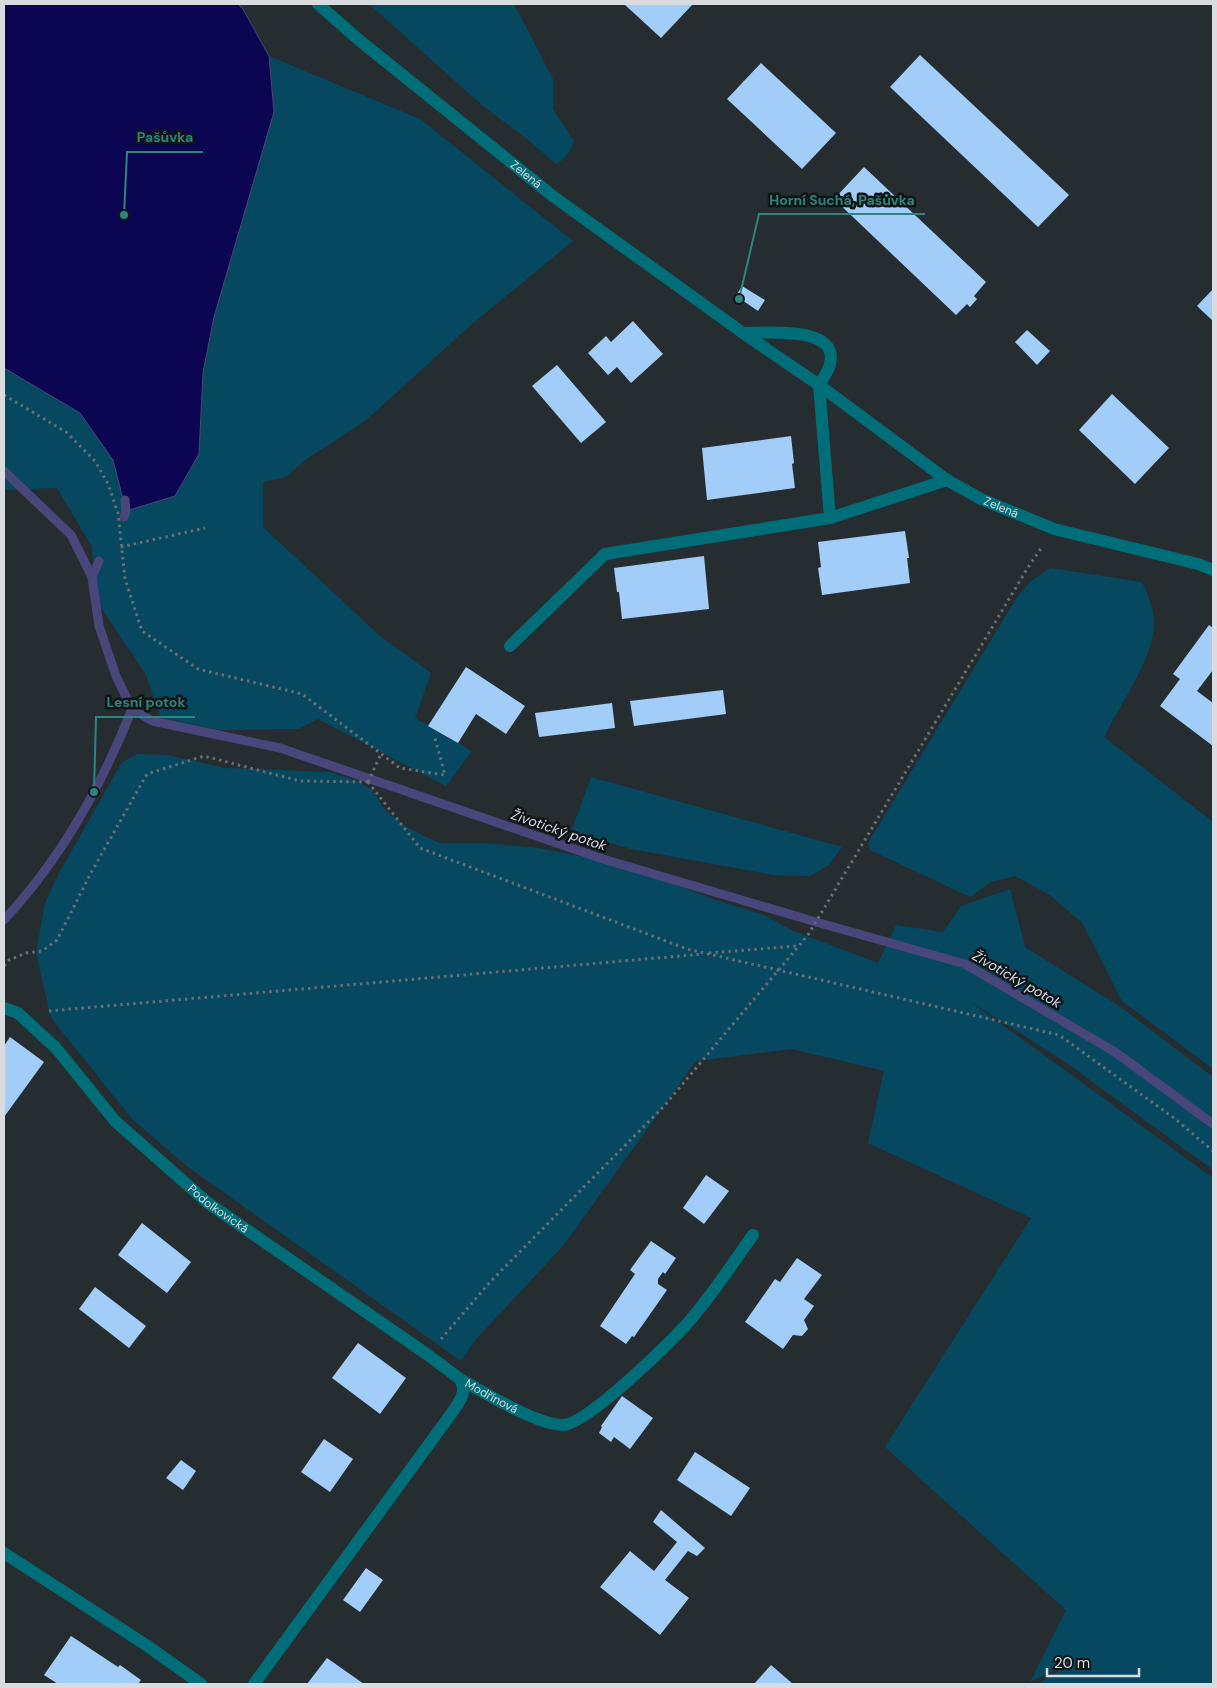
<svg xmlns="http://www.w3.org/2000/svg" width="1217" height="1688" font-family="'DM Sans',sans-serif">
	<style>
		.green { fill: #06485f }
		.water { fill: #0c0552; stroke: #49467c }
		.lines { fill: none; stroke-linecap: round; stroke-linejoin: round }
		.stream { stroke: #49467c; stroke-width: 9 }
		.building { fill: #a3cdf9 }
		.path { stroke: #686e72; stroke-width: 3; stroke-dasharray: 2.5 4; stroke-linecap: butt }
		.service { stroke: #006e78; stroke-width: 12 }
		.minor { stroke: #006e78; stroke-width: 12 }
		.labels { text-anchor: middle; stroke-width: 5; stroke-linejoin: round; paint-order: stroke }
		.street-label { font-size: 12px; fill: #d8dcdf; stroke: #111516 }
		.water-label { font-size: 14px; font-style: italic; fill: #d4dbf1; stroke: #111516 }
		.leader { fill: none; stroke: #2d857f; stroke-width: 2 }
		.callout-dot { fill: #2d857f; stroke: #111516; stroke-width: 2 }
		.callout-label { font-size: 14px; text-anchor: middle; font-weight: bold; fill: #2d857f; stroke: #111516; stroke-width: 5; stroke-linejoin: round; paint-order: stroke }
	</style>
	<rect width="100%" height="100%" fill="#252d31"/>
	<g class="green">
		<path d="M369,4H514L553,79V109L574,141C570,152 566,159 556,164L527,139L483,106Z"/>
		<polygon points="269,56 420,119 573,241 472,324 365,421 305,460 286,477 263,482 263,527 381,637 431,673 415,718 472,751 446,786 318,719 299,729 219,730 161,718 145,673 96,600 92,547 57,488 7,490 4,488 4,368 80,413 113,460 127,511 175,496 199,454 203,373 214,317 274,112"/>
		<path d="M1050,568L1142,582C1148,595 1155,610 1154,626C1152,660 1120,705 1104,737L1213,822V1069L1122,1001L1083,924L1050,895L1015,876L991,882L970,897L870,850L868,843L1017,597L1030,582Z"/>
		<polygon points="137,754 167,755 225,768 329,772 358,781 373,791 385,810 406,827 439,843 483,843 538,848 594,859 660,878 712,899 766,916 793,931 878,963 896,925 943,932 961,906 1010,889 1025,947 1119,1006 1213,1077 1213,1170 1064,1061 968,1000 1213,1178 1213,1684 1039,1684 1070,1663 1030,1682 1066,1610 885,1447 1031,1218 868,1143 884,1071 792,1049 696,1061 563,1246 476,1339 461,1361 188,1167 133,1120 51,1018 36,953 45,903 59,873 122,762"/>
		<polygon points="591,777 842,847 829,865 810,876 773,875 631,849 571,832"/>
	</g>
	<polygon class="water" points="4,4 238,4 243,9 269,56 274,112 214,317 203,373 199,454 175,496 126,511 113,460 80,413 4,368"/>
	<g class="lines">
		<g class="stream">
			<polyline points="4,471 71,535 92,577 99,626 116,676 132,709 152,721 280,748 603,859 816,922 965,964 1115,1052 1213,1124"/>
			<polyline points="124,517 126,511 125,500"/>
			<polyline points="92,577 99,561"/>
			<path d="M4,920C60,860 102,785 132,709"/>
		</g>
	</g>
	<g class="building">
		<polygon points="624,4 693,4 661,38"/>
		<polygon points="920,55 1069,195 1038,227 890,87"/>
		<polygon points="761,63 836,133 802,169 727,99"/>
		<polygon points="864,167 986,282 974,296 977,299 970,307 967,304 956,315 834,199"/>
		<polygon points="742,286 765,300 758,311 736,296"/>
		<polygon points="1213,289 1213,321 1197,306"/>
		<polygon points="633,321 663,354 631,383 617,367 608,375 588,353 606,336 611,342"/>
		<polygon points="1027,330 1050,351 1037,365 1015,342"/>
		<polygon points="557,365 606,422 581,443 532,386"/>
		<polygon points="1112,394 1169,448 1135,484 1079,430"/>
		<polygon points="791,436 794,463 792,464 795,488 707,500 702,448"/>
		<polygon points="905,531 909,558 907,558 910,583 822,595 818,568 821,567 818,542"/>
		<polygon points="704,556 709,609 622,619 619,592 617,592 614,568"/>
		<polygon points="1209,625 1213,628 1213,670 1197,691 1213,703 1213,746 1160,706 1180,679 1173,674"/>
		<polygon points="466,667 525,706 506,734 476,714 458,743 428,726"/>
		<polygon points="723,690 726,714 634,726 630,701"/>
		<polygon points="612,703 615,728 539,737 535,713"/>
		<polygon points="10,1037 44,1062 4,1117 4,1046"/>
		<polygon points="706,1175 729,1191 704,1224 683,1208"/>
		<polygon points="142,1223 191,1262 167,1293 118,1255"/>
		<polygon points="651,1241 676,1258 665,1274 663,1272 658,1279 658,1284 667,1290 634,1337 632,1336 626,1344 600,1326 635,1274 630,1270"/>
		<polygon points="797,1258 822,1275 804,1299 814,1306 804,1320 808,1329 802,1336 793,1335 783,1349 745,1322 775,1279 780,1282"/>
		<polygon points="95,1287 146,1326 129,1348 79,1309"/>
		<polygon points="358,1343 406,1378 380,1414 332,1378"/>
		<polygon points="622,1396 653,1418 630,1449 614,1437 611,1442 599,1433 602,1427 601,1426"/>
		<polygon points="324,1439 353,1459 330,1492 301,1472"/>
		<polygon points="695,1452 750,1488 731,1516 677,1480"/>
		<polygon points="181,1460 196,1471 183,1490 166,1478"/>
		<polygon points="661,1510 705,1548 697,1556 688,1551 665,1580 689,1598 660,1635 600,1587 630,1551 654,1571 677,1542 653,1522"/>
		<polygon points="366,1568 383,1580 360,1612 343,1600"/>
		<polygon points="71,1636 118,1667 120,1665 141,1680 138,1684 58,1684 44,1675"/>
		<polygon points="327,1658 364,1684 307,1684"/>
		<polygon points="771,1665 793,1684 754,1684"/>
	</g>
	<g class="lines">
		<g class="path">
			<polyline points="4,395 66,432 95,461 108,484 118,513 125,579 142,631 198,669 302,694 400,768 445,775 434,735"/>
			<polyline points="121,547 205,528"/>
			<polyline points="368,782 420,848 687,949 1059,1035 1174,1118 1213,1151"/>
			<polyline points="368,782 381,754"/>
			<polyline points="709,953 797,946"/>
			<polyline points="4,966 9,960 26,953 42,951 57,940 92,871 147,774 204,756 300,781 368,782"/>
			<polyline points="49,1011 703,954"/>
			<polyline points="441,1339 491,1281 665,1105 808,935 1027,569 1042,547"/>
		</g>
		<g class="service">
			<polyline points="830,518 947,480"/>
			<polyline points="510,646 605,554 830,518 819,385"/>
			<path id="s1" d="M460,1379C484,1392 538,1426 564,1425C588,1423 675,1339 692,1318C714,1292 733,1263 753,1235"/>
			<polyline points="4,1553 146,1645 201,1684"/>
		</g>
		<g class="minor">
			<path id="s2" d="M318,4L359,40L554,197L743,333L819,385L947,480L981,499L1054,529L1198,564L1213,570"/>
			<path d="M743,333C764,333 840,325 830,364C829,371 823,378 819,385"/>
			<path id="s3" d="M4,1008L18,1013L56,1048L115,1121L208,1203L428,1355L460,1379C468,1393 459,1402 451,1414L254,1684"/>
		</g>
	</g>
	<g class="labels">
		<g class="street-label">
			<text dy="4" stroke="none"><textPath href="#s2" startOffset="269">Zelená</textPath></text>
			<text dy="4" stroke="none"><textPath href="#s2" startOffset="850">Zelená</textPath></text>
			<text dy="4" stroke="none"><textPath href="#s3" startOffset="296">Podolkovická</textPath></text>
			<text dy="4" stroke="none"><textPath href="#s1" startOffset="36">Modřínová</textPath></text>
		</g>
		<g class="water-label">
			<text transform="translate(559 830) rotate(19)" y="5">Životický potok</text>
			<text transform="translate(1017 979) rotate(30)" y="5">Životický potok</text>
		</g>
	</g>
	<path class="leader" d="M124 215L127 152H203M739 299L759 214H925M94 792L96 717H195"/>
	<g class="callout-dot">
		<circle cx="124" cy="215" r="5"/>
		<circle cx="739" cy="299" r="5"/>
		<circle cx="94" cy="792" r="5"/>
	</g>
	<g class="callout-label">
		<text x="165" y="142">Pašůvka</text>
		<text x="842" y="205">Horní Suchá, Pašůvka</text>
		<text x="146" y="707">Lesní potok</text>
	</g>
	<rect width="1217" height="1688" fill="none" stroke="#d8dcdf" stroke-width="10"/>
	<path d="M1047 1668v8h92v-8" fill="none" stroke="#d8dcdf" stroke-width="2.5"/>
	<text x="1054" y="1668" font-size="15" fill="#d8dcdf" stroke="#111516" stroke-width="4" paint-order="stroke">20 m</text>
</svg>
